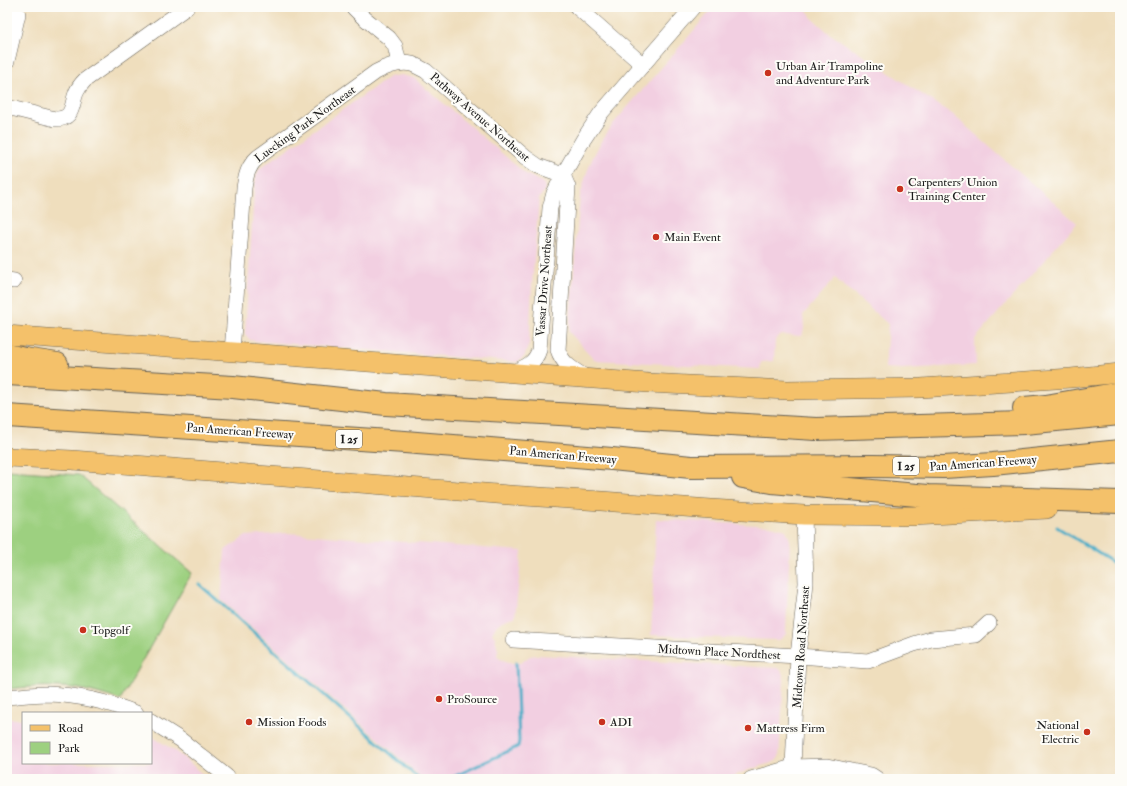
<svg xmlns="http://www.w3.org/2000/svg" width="1127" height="786" font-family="'IM FELL Double Pica',serif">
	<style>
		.built { fill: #f2cfe1 }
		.green { fill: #9dd080; stroke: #5c764e }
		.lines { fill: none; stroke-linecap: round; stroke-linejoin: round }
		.stream { stroke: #49aec8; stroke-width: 3 }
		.minor-casing { stroke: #666054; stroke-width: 16 }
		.major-casing { stroke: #666054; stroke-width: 20 }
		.highway-casing { stroke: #666054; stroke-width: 24 }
		.minor { stroke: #fff; stroke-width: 15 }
		.major { stroke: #f4c16a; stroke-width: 19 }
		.highway { stroke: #f4c16a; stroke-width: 22 }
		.poi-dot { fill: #c8321e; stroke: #fdfcf7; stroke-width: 1.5 }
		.labels { text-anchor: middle; stroke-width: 4; stroke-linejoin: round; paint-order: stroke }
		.shield { fill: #fdfcf7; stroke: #605f5e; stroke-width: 1 }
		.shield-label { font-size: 11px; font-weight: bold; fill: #1c1c1c }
		.poi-label { font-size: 12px; fill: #1c1c1c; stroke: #fdfcf7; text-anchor: start }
		.street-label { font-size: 12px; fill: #1c1c1c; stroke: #fdfcf7 }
	</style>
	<rect width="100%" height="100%" fill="#fdfcf7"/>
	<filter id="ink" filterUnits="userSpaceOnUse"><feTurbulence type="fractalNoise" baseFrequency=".025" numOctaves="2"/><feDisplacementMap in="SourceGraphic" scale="8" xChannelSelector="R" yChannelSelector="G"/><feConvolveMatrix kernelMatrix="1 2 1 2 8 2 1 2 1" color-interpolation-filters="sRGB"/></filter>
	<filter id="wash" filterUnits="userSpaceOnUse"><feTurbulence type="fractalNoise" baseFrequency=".012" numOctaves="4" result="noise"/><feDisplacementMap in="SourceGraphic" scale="16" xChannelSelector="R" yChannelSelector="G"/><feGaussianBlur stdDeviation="0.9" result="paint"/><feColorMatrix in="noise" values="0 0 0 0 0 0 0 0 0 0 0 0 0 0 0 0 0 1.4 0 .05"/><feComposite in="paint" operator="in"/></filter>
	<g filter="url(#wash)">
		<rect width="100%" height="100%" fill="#efdebd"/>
		<g class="built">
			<polygon points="714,7 802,7 810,14 811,17 830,34 952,114 1077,223 975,339 976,365 902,369 885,368 888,324 835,278 803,315 804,328 802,336 780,335 775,341 774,361 761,362 760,369 595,360 569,332 580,196 587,172 593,157 602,140 613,124"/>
			<polygon points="401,75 414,78 527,175 540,181 544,184 545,189 539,199 532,285 529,344 524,357 517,362 256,341 250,340 245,334 254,192 256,178 259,169 389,77"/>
			<polygon points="656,519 771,526 786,530 790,540 786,631 786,634 782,638 778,640 651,635"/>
			<polygon points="288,533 522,551 515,617 510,618 502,621 496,626 492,634 495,637 498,650 497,655 500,659 512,663 521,662 530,656 537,655 777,668 781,670 783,675 784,680 779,757 776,761 771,763 748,770 726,779 423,779 221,600 225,550 246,536"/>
			<polygon points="7,719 23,719 23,763 151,763 151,736 172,749 189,762 207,779 7,779"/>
		</g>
		<path class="green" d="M7,470L79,475L192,573L120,700C101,694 80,687 60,687C42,686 25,687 7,689Z"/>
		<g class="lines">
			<g class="stream">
				<polyline points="1057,527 1120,567"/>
				<polyline points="199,584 419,779"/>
				<polyline points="449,779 515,748 518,746 519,741 516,663"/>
			</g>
		</g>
	</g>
	<g filter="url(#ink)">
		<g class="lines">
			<g class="minor-casing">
				<g id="minor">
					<polyline points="353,7 363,17 389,38 395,46 399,63"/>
					<polyline points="577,7 643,65"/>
					<polyline points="7,8 15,10 18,14 7,61"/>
					<path d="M7,107L55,119C74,119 71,106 76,93C78,88 82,83 85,80L187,7"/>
					<path d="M563,175L568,187L558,350C563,365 574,370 587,378"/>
					<polyline points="7,280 14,281"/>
					<path d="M232,352L244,188C246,175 248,166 258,157L376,72C387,66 399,61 412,64C417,66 422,69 426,71L525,157L538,166L563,175"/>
					<path d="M511,373C523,368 535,364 539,350L550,208L554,193L563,175L583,140L601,113L693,7"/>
					<polyline points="513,640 798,656 868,661 914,644 931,639 976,635 989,623"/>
					<path d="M7,697C20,696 34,694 48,694C77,695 108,702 136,713"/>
					<polyline points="151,721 181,740 226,776 228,779"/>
					<polyline points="751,779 793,767 827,766 871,775 877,779"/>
					<polyline points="794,779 793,767 798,656 806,583 804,515"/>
				</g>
			</g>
			<g class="major-casing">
				<g id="major">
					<polyline points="7,335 648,383 787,390 921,388 1071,378 1120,373"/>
					<polyline points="7,457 72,460 509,495 601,501 711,509 804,515 913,516 1047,509"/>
				</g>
			</g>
			<g class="highway-casing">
				<g id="highway">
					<polyline points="7,355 24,359 57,364"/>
					<polyline points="7,374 233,387 386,404 816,429 1024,423 1120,414"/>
					<polyline points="1024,408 1046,406 1120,393"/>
					<polyline points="7,416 405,442 612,459 691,467 873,466 944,467 993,464 1120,451"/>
					<polyline points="743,477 772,482 928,496 1120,502"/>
				</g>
			</g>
			<use href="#minor" class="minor"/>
			<use href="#major" class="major"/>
			<use href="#highway" class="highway"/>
		</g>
	</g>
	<g class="poi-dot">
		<circle cx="768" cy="73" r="4"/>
		<circle cx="900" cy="189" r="4"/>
		<circle cx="656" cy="237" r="4"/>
		<circle cx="83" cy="630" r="4"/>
		<circle cx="439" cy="699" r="4"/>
		<circle cx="249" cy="722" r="4"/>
		<circle cx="602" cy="722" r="4"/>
		<circle cx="748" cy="728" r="4"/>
		<circle cx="1087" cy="732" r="4"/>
	</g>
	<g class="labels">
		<g class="shield">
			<rect x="336" y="430" width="26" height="18" rx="3"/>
			<rect x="893" y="457" width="26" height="18" rx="3"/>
		</g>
		<g class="shield-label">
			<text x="349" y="443">I 25</text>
			<text x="906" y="470">I 25</text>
		</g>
		<g class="poi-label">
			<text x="776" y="70">Urban Air Trampoline<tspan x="776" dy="14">and Adventure Park</tspan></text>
			<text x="908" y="186">Carpenters' Union<tspan x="908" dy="14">Training Center</tspan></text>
			<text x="664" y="241">Main Event</text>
			<text x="91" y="634">Topgolf</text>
			<text x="447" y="703">ProSource</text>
			<text x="257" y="726">Mission Foods</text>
			<text x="610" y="726">ADI</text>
			<text x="1079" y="729" text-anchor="end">National<tspan x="1079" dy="14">Electric</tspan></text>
			<text x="756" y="732">Mattress Firm</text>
		</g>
		<g class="street-label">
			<text transform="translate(480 117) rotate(41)" y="4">Pathway Avenue Northeast</text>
			<text transform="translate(305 124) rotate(-36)" y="4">Luecking Park Northeast</text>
			<text transform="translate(544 281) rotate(-86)" y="4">Vassar Drive Northeast</text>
			<text transform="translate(240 431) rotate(4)" y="4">Pan American Freeway</text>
			<text transform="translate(563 455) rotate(5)" y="4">Pan American Freeway</text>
			<text transform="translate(983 463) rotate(-4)" y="4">Pan American Freeway</text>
			<text transform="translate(801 647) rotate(-86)" y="4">Midtown Road Northeast</text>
			<text transform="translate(719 652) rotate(3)" y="4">Midtown Place Nordthest</text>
		</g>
	</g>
	<rect width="1127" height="786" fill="none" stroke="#fdfcf7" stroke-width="24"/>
	<rect x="22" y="712" width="130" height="52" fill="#fdfcf7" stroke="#a3a29f"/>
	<rect x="30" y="725" width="20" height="6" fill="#f4c16a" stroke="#a3a29f"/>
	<text x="58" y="732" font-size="12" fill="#1c1c1c">Road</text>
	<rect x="30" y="742" width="20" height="12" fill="#9dd080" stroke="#a3a29f"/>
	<text x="58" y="752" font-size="12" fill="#1c1c1c">Park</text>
</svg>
